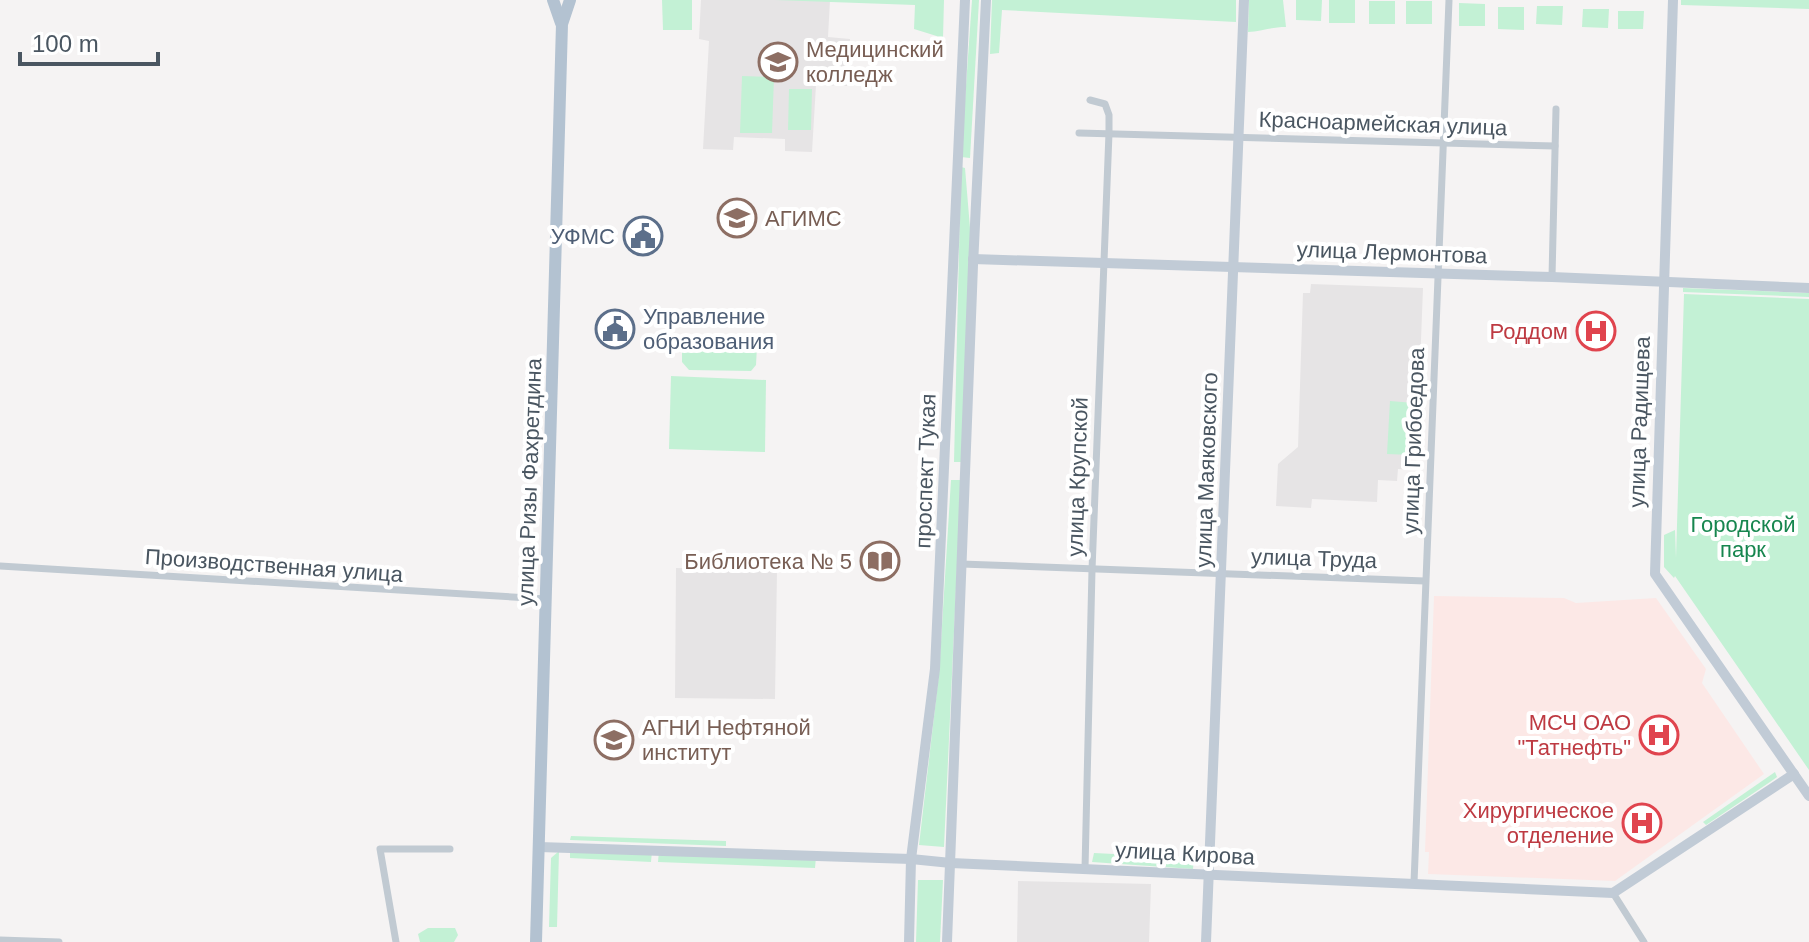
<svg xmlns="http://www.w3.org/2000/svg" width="1809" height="942" font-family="Helvetica,sans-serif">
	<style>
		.education { fill: #e6e4e5 }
		.medical { fill: #fce8e6 }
		.green { fill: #c3f1d5 }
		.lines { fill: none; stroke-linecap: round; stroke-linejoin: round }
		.street { stroke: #c1cad2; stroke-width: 7 }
		.secondary { stroke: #c1cbd6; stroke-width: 10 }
		.primary { stroke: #b3c2d1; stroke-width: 12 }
		.labels { text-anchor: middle; stroke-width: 8; stroke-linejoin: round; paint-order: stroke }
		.education-label { font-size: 22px; fill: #785e54; stroke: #fff; text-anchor: start }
		.street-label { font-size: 22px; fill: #4a5661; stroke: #fff }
		.service-label { font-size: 22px; fill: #4e5e75; stroke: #fff; text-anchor: end }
		.health-label { font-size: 22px; fill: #be3a42; stroke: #fff; text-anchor: end }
		.park-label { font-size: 22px; fill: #17864f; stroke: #fff }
	</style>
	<rect width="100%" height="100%" fill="#f5f3f3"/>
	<g class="education">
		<polygon points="701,0 830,0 828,37 850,39 847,86 816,85 812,152 785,151 785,139 734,137 733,150 703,149 709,41 699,39"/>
		<polygon points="1311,284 1423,288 1416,470 1398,469 1397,481 1378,480 1377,502 1312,499 1311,508 1276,506 1278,464 1298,447 1303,293 1310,293"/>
		<polygon points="676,568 777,570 775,699 675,698"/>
		<polygon points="1018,881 1151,884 1149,942 1017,942"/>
	</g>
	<polygon class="medical" points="1434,596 1564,598 1576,603 1656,598 1706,669 1702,683 1764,774 1615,881 1428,874 1429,852 1425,852"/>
	<g class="green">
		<polygon points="662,0 692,0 692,30 663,30"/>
		<polygon points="775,0 944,0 943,38 914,29 915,5"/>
		<polygon points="972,0 979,0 970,158 961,157"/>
		<polygon points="992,0 1236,0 1236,22 1002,10 999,53 990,54"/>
		<path d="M1249,0H1283L1286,27C1271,27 1262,31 1248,32Z"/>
		<polygon points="1296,0 1322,0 1321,21 1296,20"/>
		<rect x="1329" y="0" width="26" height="23"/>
		<polygon points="1681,0 1809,0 1809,9 1681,5"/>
		<rect x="1369" y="1" width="26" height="23"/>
		<rect x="1406" y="1" width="26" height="23"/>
		<polygon points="1459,3 1485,4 1485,26 1459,26"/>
		<polygon points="1537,6 1563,6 1562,25 1536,24"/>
		<polygon points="1498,7 1524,7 1524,30 1498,29"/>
		<polygon points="1583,9 1609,9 1608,28 1582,27"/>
		<polygon points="1618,11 1644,11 1643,29 1618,29"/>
		<polygon points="742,76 774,77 772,133 740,133"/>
		<polygon points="789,89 812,89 811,130 788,130"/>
		<polygon points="961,167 965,168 971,240 962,462 954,462"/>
		<polygon points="1683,288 1809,293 1809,297 1683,292"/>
		<polygon points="1684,294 1809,299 1809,770 1675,576 1674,578 1664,567 1664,535 1675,530 1676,558"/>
		<polygon points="688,338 752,340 757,346 756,365 751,371 689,370 682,362 682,345"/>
		<polygon points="671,376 766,380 765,452 669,449"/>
		<polygon points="1390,401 1414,403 1411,455 1387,454"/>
		<polygon points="951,480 961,480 944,847 919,845 939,674"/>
		<polygon points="1775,772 1777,777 1770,782 1706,825 1703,822"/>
		<polygon points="571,836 726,841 726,846 570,840"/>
		<polygon points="570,848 652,851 651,862 570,858"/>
		<polygon points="559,851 557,927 549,927 551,858"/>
		<polygon points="659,851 816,857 815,868 658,862"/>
		<polygon points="1094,853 1194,858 1193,869 1092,862"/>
		<polygon points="918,880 943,880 940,942 916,942"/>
		<polygon points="428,928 455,928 458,935 454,942 420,942 418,934"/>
	</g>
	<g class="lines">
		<g class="street">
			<polyline points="1079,133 1555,146"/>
			<polyline points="1552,277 1556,109"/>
			<polyline points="961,564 1425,581"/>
			<polyline points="0,566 546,599"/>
			<polyline points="1085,869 1092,570 1109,133 1109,115 1105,104 1090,100"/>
			<polyline points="1414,883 1449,0"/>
			<polyline points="1613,893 1644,942"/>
			<polyline points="0,940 59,942"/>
			<polyline points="396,942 380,849 450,849"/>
		</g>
		<g class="secondary">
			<polyline points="1673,0 1655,574 1809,796"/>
			<polyline points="973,259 1552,277 1809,288"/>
			<polyline points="539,847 911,859 951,863 1613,893 1794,774"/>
			<polyline points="909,942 911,859 935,669 965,0"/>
			<polyline points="947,942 973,265 986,0"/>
			<polyline points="1206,942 1244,0"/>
		</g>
		<g class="primary">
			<polyline points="553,0 561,23"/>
			<polyline points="536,942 562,24 570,0"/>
		</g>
	</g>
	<defs>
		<g id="university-ring" transform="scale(2)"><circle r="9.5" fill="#fff" stroke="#8d6e63" stroke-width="1.5"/><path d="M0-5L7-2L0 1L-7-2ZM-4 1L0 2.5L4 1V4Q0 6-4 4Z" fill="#8d6e63"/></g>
		<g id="civic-ring" transform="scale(2)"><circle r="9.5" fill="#fff" stroke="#5c6f8a" stroke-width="1.5"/><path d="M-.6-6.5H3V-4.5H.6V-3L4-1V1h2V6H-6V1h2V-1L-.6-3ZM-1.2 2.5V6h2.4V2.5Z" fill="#5c6f8a"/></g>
		<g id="hospital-ring" transform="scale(2)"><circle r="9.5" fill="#fff" stroke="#e0444e" stroke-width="1.5"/><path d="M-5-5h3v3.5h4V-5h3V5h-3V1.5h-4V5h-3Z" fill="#e0444e"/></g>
		<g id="library-ring" transform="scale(2)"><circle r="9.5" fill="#fff" stroke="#8d6e63" stroke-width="1.5"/><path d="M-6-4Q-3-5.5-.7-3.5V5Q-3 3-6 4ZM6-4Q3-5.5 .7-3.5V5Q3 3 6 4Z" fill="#8d6e63"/></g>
	</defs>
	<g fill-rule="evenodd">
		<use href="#university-ring" x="778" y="62"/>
		<use href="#university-ring" x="737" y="218"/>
		<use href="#civic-ring" x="643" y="236"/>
		<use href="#civic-ring" x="615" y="329"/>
		<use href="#hospital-ring" x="1596" y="331"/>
		<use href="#library-ring" x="880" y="561"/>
		<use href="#hospital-ring" x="1659" y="735"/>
		<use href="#university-ring" x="614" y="740"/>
		<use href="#hospital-ring" x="1642" y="823"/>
	</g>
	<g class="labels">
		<g class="education-label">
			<text x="806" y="57">Медицинский<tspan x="806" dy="25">колледж</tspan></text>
			<text x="765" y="226">АГИМС</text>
			<text x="852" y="569" text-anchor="end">Библиотека № 5</text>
			<text x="642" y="735">АГНИ Нефтяной<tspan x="642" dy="25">институт</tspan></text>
		</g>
		<g class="street-label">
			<text transform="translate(1383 123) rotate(2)" y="8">Красноармейская улица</text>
			<text transform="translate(1392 252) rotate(2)" y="8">улица Лермонтова</text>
			<text transform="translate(1639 422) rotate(-88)" y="8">улица Радищева</text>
			<text transform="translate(1413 441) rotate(-88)" y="8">улица Грибоедова</text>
			<text transform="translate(1206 470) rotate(-88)" y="8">улица Маяковского</text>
			<text transform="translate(925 471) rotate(-88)" y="8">проспект Тукая</text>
			<text transform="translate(1077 477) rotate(-88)" y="8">улица Крупской</text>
			<text transform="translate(529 482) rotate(-88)" y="8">улица Ризы Фахретдина</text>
			<text transform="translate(1314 558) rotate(2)" y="8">улица Труда</text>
			<text transform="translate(274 565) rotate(4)" y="8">Производственная улица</text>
			<text transform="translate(1185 853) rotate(3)" y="8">улица Кирова</text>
		</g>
		<g class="service-label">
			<text x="615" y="244">УФМС</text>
			<text x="643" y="324" text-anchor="start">Управление<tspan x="643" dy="25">образования</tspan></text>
		</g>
		<g class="health-label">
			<text x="1568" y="339">Роддом</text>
			<text x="1631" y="730">МСЧ ОАО<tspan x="1631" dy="25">"Татнефть"</tspan></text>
			<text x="1614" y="818">Хирургическое<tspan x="1614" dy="25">отделение</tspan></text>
		</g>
		<g class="park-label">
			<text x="1743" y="532">Городской<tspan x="1743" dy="25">парк</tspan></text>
		</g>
	</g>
	<path d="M20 52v12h138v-12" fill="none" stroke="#4a5661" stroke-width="4"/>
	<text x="32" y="52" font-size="24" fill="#4a5661" stroke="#ffffff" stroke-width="6" paint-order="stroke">100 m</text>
</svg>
